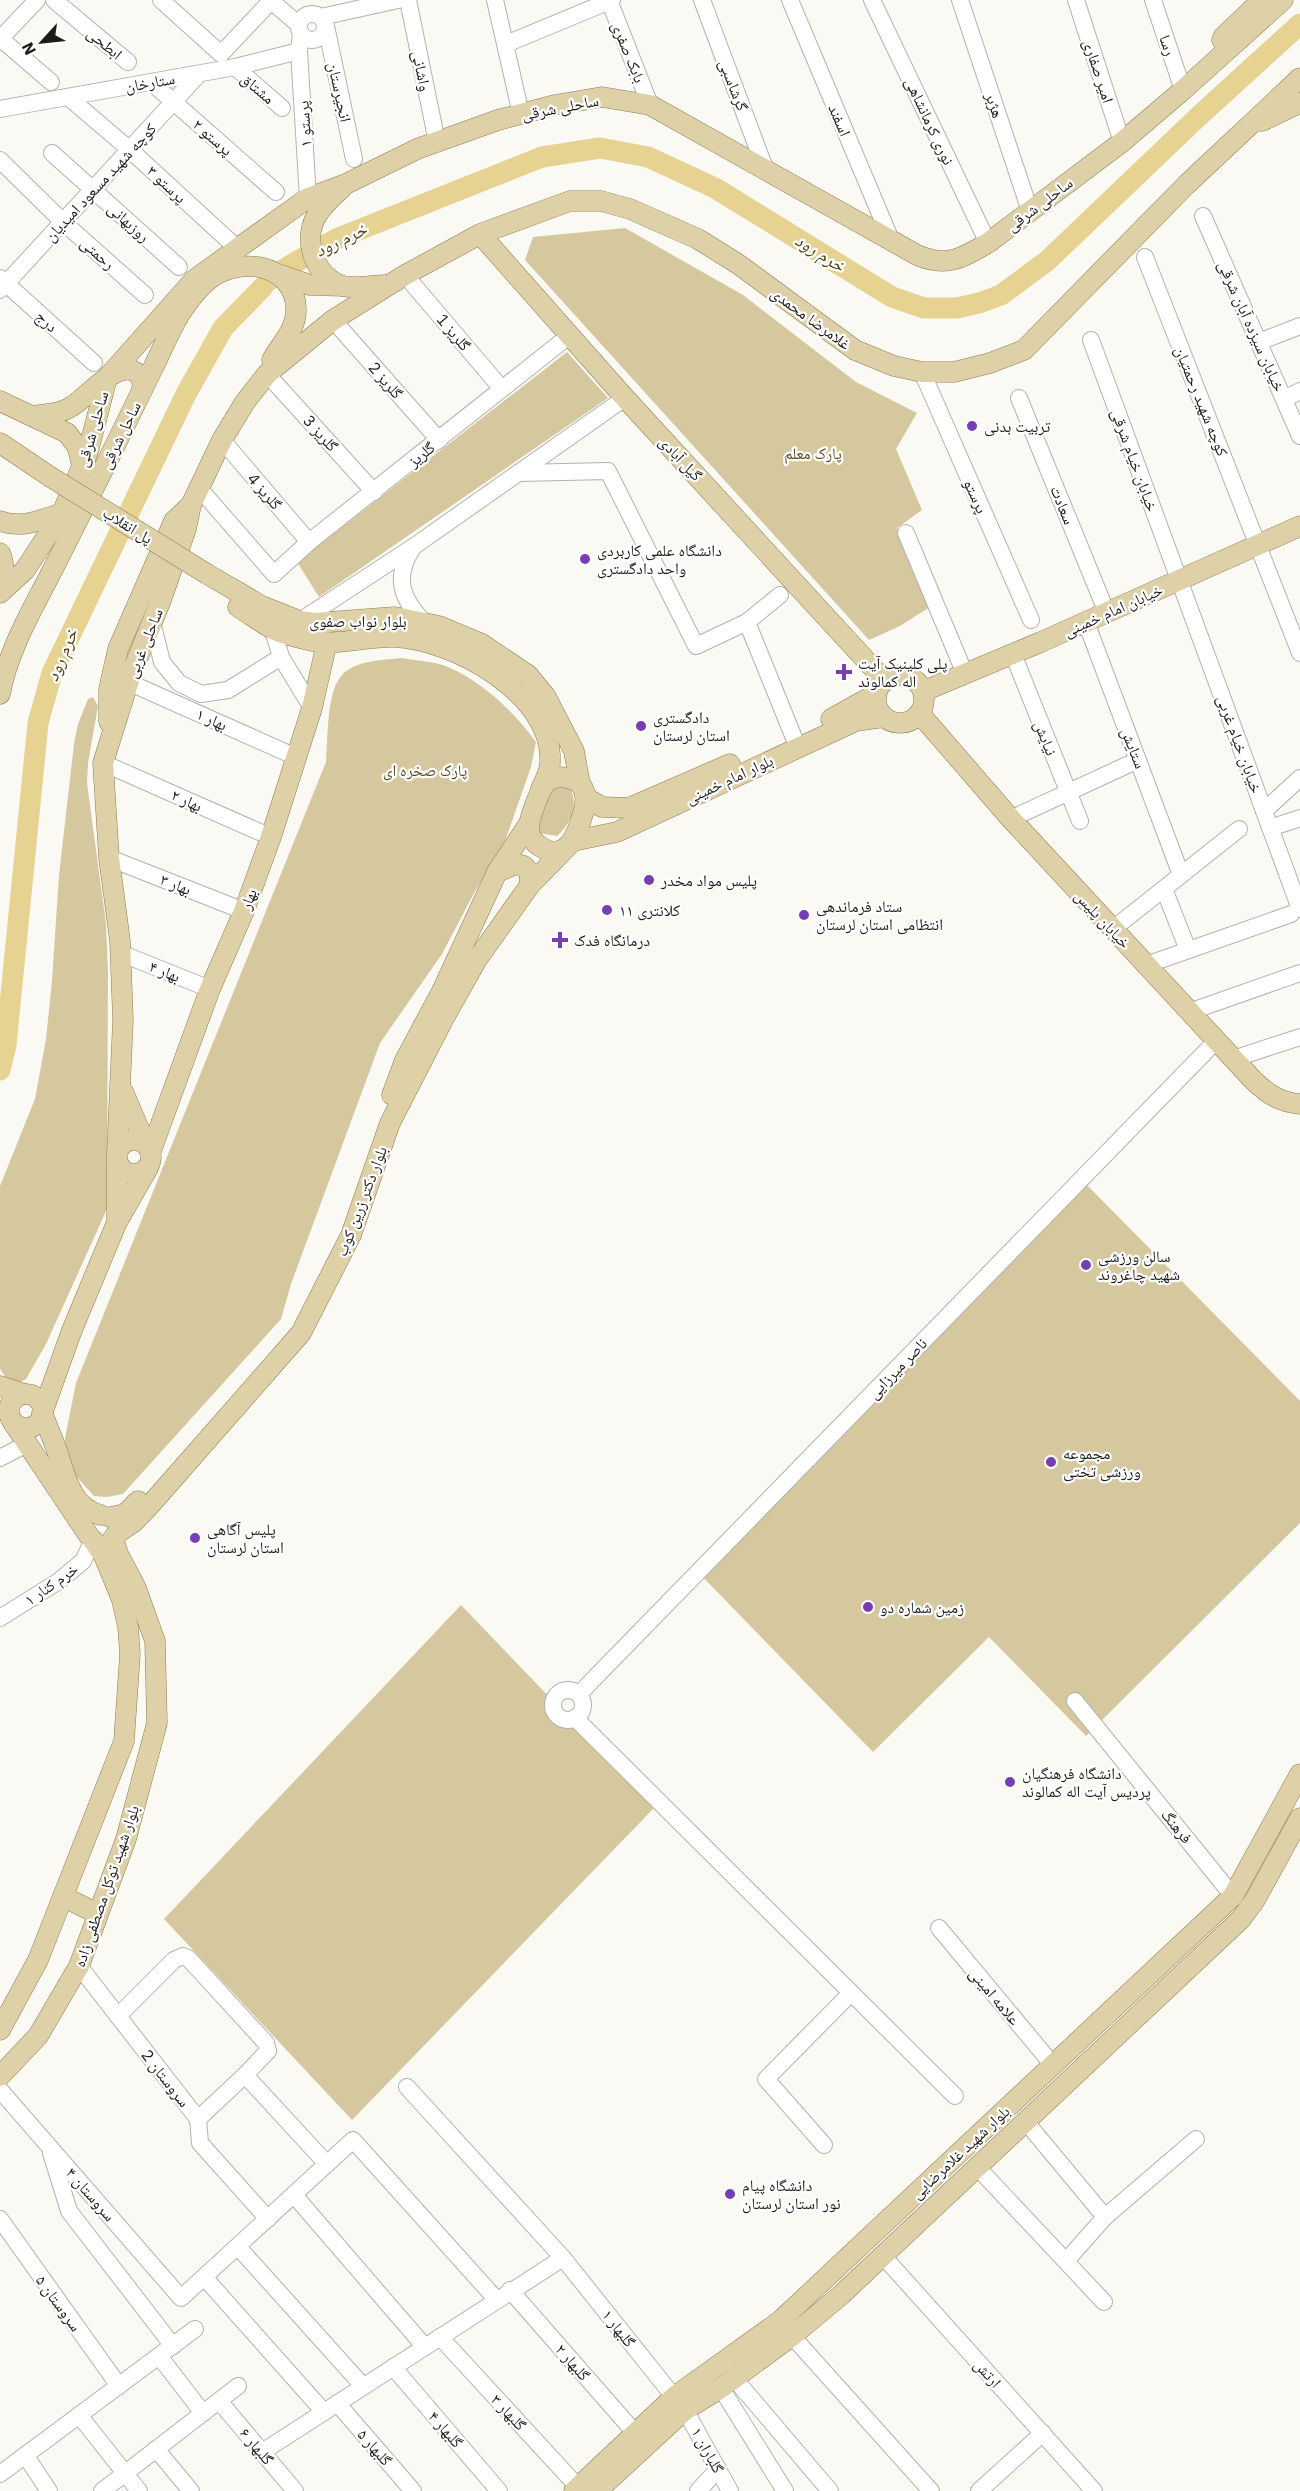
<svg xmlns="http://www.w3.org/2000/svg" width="1300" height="2491" font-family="'IBM Plex Sans','Noto Naskh Arabic',sans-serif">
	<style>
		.green { fill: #d6c89e }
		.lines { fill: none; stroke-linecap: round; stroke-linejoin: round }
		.river { stroke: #e6d291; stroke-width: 21 }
		.minor-casing { stroke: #b3b2ae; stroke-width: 18 }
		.major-casing { stroke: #8d7e50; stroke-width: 21 }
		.minor { stroke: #fff; stroke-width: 16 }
		.major { stroke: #dfd1a7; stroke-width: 20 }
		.major-bridge-casing { stroke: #8d7e50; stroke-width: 21; stroke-linecap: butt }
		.major-bridge { stroke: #dfd1a7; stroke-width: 20 }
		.poi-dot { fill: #773db3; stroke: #fff; stroke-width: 2 }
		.labels { text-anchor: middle; stroke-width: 4.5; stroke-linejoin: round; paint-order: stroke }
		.street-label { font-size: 16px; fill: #1d1c1b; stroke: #fff }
		.poi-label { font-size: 16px; fill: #1d1c1b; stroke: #fff; text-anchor: start }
		.park-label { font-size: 16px; fill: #594b19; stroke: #fff }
		.water-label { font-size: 18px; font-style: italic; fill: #524411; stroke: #fff }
	</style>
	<rect width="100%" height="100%" fill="#faf9f4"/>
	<g class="green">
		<polygon points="625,228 743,295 856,382 917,413 896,449 922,510 897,528 933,605 900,626 869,640 525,260 533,237"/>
		<polygon points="567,352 608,398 319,597 297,562"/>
		<path d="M402,658C416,661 434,661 448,667C482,681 515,713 536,742L531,767L505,841L473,895L442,954L380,1043L291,1284L281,1319L123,1494L107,1497L94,1496L66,1465L65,1438L76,1383L326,762C328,739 326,688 344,673C358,660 384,660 402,658Z"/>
		<polygon points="93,697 98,706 88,763 87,783 106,924 108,971 107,1209 46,1344 26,1379 17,1384 9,1382 0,1369 0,1186 35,1099 46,1039 52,981 59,875 74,744 78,724 88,699"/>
		<path d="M568,783C579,804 574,820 557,836L539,833L536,826L553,785Z"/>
		<polygon points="1085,1183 1300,1401 1300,1523 1086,1736 989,1637 873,1752 695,1569"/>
		<polygon points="461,1605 655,1807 352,2120 164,1919"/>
	</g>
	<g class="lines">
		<g class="river">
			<polyline points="272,279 284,269 336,239 542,157 600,148 648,157 715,188 892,297 924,308 957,308 979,303 1001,295 1047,261 1199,116 1300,24"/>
			<polyline points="0,1070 6,1045 38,723 52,673 186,394 223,328 263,287"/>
		</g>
		<g class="minor-casing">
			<g id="minor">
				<polyline points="54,0 128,62"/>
				<polyline points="161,0 221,54 271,1"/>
				<polyline points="270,0 299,25"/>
				<polyline points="408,0 437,142"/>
				<polyline points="495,0 521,114"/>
				<polyline points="609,0 650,105"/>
				<polyline points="702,0 766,171"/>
				<polyline points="790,0 891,240"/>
				<polyline points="872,0 988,243"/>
				<polyline points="960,0 1030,211"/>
				<polyline points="1076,0 1122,142"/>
				<polyline points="1153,0 1183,90"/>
				<circle cx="312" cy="27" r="13"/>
				<polyline points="321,17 398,0"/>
				<polyline points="326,26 354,159"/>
				<polyline points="301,34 299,51 308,198"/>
				<polyline points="0,38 51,82"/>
				<polyline points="0,39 37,0"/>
				<polyline points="506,44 612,0"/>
				<polyline points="235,67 282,108"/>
				<polyline points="151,82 276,192"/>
				<polyline points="68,97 129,149 238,249"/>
				<polyline points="0,109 235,67 299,51"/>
				<polyline points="52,153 179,267"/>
				<polyline points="0,160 63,222 145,295"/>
				<polyline points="1203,216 1300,436"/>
				<polyline points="1145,257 1300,653"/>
				<polyline points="405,275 502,389"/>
				<polyline points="0,278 94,363"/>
				<polyline points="0,290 199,74"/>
				<polyline points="333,320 439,440"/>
				<polyline points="1091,340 1300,909"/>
				<polyline points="1259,342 1300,326"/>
				<polyline points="922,372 1031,620"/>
				<polyline points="267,374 374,492"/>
				<polyline points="1019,398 1107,613"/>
				<polyline points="1284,399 1300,391"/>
				<polyline points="222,440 309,542"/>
				<polyline points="518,473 608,471 696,646 747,622 780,595"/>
				<polyline points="198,487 274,574 309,542 570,335"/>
				<polyline points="906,533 965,674"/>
				<path d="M412,549C394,577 401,599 424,622"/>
				<polyline points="300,621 413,547 625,398"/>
				<polyline points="152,622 162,662 179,683 201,694 228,690 281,657"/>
				<polyline points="747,622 794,738"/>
				<polyline points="1086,622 1181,875"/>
				<polyline points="273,630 281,657 312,708"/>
				<polyline points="1013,654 1080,821"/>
				<polyline points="128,682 296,757"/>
				<polyline points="103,763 271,837"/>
				<polyline points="1264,811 1300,778"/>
				<polyline points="1019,815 1138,760"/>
				<polyline points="1270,828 1300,818"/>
				<polyline points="109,858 244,911"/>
				<polyline points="1164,889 1188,950"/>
				<polyline points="1113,929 1239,829"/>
				<polyline points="120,953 210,989"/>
				<polyline points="1146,965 1291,914"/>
				<polyline points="1189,1012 1300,973"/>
				<polyline points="1233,1059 1300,1037"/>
				<polyline points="0,1458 27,1444"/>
				<polyline points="0,1618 59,1581 83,1561 93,1540"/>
				<circle cx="568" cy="1705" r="15"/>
				<polyline points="579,1694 1216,1041"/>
				<polyline points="1075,1701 1233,1896"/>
				<polyline points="575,1718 955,2096"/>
				<polyline points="939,1928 1052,2064"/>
				<polyline points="79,1966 198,2119 200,2143 268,2219"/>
				<polyline points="118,2016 174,1960 183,1956 189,1959 266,2043 268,2051 245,2075"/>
				<polyline points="407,2087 563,2258 674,2397"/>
				<polyline points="0,2090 181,2298 353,2140 496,2299"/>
				<polyline points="198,2119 245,2075 327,2164"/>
				<polyline points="1026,2122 1105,2217 1066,2261"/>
				<polyline points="824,2145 766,2079 851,1993"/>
				<polyline points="51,2153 69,2211 173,2346"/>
				<polyline points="978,2168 1104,2302"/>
				<polyline points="294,2195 425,2347"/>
				<polyline points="1105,2217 1196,2139"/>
				<polyline points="0,2219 119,2386"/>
				<polyline points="238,2247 363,2386"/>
				<polyline points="883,2256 1094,2491"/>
				<polyline points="204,2277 324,2412"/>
				<polyline points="510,2290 636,2434"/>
				<polyline points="792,2336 931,2491"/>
				<polyline points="440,2337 578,2487"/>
				<polyline points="159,2356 203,2413"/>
				<polyline points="393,2367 499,2491"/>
				<polyline points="734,2378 830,2491"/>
				<polyline points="721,2388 785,2491"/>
				<polyline points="219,2401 295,2491"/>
				<polyline points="337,2403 413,2491"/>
				<polyline points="685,2410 730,2491"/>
				<polyline points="79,2415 139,2491"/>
				<polyline points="156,2449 191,2491"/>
				<polyline points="262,2452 563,2258"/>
				<polyline points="25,2455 49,2491"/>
				<polyline points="0,2474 195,2329"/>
				<polyline points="102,2491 238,2386"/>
				<polyline points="698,2491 718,2469"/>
				<polyline points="979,2491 1043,2433"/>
			</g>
		</g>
		<g class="major-casing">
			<g id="major">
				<polyline points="1222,40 1224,36 1262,0"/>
				<polyline points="1262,121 1300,103"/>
				<path d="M342,188C334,195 325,203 319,212C301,237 313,276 343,286C355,289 373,285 386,285"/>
				<polyline points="480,234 625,398 884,680"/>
				<polyline points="281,275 310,285 343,286"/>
				<polyline points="0,401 67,433 77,446 83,468"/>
				<path d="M32,416C44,414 59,414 69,408C85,400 117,358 137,373C142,377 143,383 142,390"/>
				<polyline points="0,443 49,476"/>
				<path d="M0,521C21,529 41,520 62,513"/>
				<path d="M0,553C6,566 3,578 0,591"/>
				<polyline points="207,574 262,606 300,621 315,623 395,617 439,626 482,644 528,675 546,697 574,751 580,784"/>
				<path d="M0,593L25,570L62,513L88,452L107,378L195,279L308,198L348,183L417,149L498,120L555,105L602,97L650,105L917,255C947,268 962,258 988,243L1122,142L1183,90L1283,0"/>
				<path d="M238,607C250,614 261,623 273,629C284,635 300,638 312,641C339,646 367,636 394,637C453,639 554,694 550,763C550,772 544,781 541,789"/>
				<circle cx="900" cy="699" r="24"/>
				<polyline points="924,691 1041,642 1300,526"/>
				<path d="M0,694C8,651 31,612 51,573C69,537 88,500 106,464C122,431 138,399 154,366C169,335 179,307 206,282C235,255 294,262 296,308C297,330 281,343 272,360"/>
				<path d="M920,714L1011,819L1254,1081C1269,1095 1280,1102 1300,1104"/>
				<polyline points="831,719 876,694"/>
				<polyline points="109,722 109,689 118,649 174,521 191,505"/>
				<path d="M559,777C591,778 588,801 580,823C574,841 563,861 541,847C522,836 530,818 536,802C539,795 541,787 547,782C550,779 555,778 559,777Z"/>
				<polyline points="586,798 602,807 629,808 730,764"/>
				<polyline points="573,841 617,832 856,721 884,717"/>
				<polyline points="497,872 516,864 524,866 529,872 530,885"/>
				<polyline points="123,1091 145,1143"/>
				<polyline points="392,1095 405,1060 442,991 497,872 528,825"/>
				<circle cx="134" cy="1157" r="17"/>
				<polyline points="151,1151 210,989 244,911 271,837 312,708 327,642"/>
				<polyline points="117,1154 123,1020 120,941 109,858 103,763 130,677 161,600 186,529 191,505 222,440 245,402 267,374 333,320 405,275 480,234 570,201 601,201 630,209 698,239 738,264 855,350 894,366 922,372 954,372 990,363 1024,350 1186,185 1300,78"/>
				<polyline points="117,1219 117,1163"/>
				<polyline points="0,1386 24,1394"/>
				<circle cx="26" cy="1411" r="17"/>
				<polyline points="43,1411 72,1330 117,1222 148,1168"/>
				<path d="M42,1413C47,1425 52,1437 56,1448C65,1473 70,1508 101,1515"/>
				<polyline points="14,1424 89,1536"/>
				<polyline points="110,1517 125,1514 138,1501"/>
				<polyline points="116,1534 134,1522 151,1504 301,1333 351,1235 390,1123 444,1018 476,961 530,885 572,842"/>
				<polyline points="64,1897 98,1914"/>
				<polyline points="0,2030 38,1960 124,1741 130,1654 128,1627 122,1600 104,1556 93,1540"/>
				<polyline points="0,2076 38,2036 79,1966 126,1839 157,1723 155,1641 136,1588 118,1554 113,1538"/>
				<polyline points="574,2491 674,2397 780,2321 1233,1896 1300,1774"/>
				<polyline points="597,2491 685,2410 721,2388 792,2336 841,2295 1241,1919 1255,1900 1300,1818"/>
			</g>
		</g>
		<use href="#minor" class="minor"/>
		<use href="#major" class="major"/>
		<g class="major-bridge-casing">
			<polyline id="major-bridge" points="49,476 207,574"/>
		</g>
		<use href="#major-bridge" class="major-bridge"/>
	</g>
	<g class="poi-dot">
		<circle cx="972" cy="426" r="6"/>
		<circle cx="585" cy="559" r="6"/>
		<path d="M841 663h6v6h6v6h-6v6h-6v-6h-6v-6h6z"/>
		<circle cx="641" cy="726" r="6"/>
		<circle cx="649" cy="880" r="6"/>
		<circle cx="607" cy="910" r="6"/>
		<circle cx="804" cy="915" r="6"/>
		<path d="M557 931h6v6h6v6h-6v6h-6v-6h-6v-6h6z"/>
		<circle cx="1086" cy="1265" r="6"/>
		<circle cx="1051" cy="1462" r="6"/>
		<circle cx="195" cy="1538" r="6"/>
		<circle cx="868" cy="1607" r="6"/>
		<circle cx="1010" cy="1782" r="6"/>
		<circle cx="730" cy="2194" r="6"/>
	</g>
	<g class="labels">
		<g class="street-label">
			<text transform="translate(105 43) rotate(40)" y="6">ابطحی</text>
			<text transform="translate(1168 45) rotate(71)" y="6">رسا</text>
			<text transform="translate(629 52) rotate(68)" y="6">بابک صفری</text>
			<text transform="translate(422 71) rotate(79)" y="6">واشانی</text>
			<text transform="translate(1099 71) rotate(72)" y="6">امیر صفاری</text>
			<text transform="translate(150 82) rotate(-10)" y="6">ستارخان</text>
			<text transform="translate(734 85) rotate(69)" y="6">گرشاسبی</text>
			<text transform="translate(258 88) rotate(41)" y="6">مشتاق</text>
			<text transform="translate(340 92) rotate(78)" y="6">انجیرستان</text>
			<text transform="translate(995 105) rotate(72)" y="6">هژبر</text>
			<text transform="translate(560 107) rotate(-11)" y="6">ساحلی شرقی</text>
			<text transform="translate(840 120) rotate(67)" y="6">اسفند</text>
			<text transform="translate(930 121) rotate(65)" y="6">نوری کرمانشاهی</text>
			<text transform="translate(304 124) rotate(-94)" y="6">پرستو ۱</text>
			<text transform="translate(213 137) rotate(41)" y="6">پرستو ۲</text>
			<text transform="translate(100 182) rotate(-47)" y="6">کوچه شهید مسعود امیدیان</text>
			<text transform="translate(167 184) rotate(43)" y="6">پرستو ۳</text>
			<text transform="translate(1039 204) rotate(-37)" y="6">ساحلی شرقی</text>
			<text transform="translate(129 222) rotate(42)" y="6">روزبهانی</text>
			<text transform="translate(98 253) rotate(42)" y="6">رحمتی</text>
			<text transform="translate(811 318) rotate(36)" y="6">غلامرضا محمدی</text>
			<text transform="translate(47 321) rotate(42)" y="6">درج</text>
			<text transform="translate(1252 326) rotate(66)" y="6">خیابان سیزده آبان شرقی</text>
			<text transform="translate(454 332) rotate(50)" y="6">گلریز 1</text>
			<text transform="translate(386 380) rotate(49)" y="6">گلریز 2</text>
			<text transform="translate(1202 401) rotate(68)" y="6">کوچه شهید رحمتیان</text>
			<text transform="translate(92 429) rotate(-74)" y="6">ساحلی شرقی</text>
			<text transform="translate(321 433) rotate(48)" y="6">گلریز 3</text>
			<text transform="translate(120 435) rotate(-64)" y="6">ساحل شرقی</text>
			<text transform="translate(421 454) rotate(-39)" y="6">گلریز</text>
			<text transform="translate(681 458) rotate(47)" y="6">گیل آبادی</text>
			<text transform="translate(1135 460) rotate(70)" y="6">خیابان خیام شرقی</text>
			<text transform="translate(265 491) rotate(49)" y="6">گلریز 4</text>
			<text transform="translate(976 496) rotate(66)" y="6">پرستو</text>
			<text transform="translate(1063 505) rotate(68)" y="6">سعادت</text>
			<text transform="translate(128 525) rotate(32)" y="6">پل انقلاب</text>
			<text transform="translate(1113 610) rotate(-24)" y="6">خیابان امام خمینی</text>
			<text x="358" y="627">بلوار نواب صفوی</text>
			<text transform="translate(144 643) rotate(-68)" y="6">ساحلی غربی</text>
			<text transform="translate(212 719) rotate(24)" y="6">بهار ۱</text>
			<text transform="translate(1046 738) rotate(68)" y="6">نیایش</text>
			<text transform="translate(1240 744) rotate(70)" y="6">خیابان خیام غربی</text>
			<text transform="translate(1134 748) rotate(69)" y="6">ستایش</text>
			<text transform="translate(729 779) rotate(-25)" y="6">بلوار امام خمینی</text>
			<text transform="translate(187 800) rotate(24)" y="6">بهار ۲</text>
			<text transform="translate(176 884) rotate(22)" y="6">بهار ۳</text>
			<text transform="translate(248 899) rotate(-69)" y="6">بهار</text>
			<text transform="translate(1103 919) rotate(47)" y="6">خیابان پلیس</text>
			<text transform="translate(165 971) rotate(22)" y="6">بهار ۴</text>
			<text transform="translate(361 1201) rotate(-69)" y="6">بلوار دکتر زرین کوب</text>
			<text transform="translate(897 1368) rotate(-46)" y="6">ناصر میرزایی</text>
			<text transform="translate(51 1584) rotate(-35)" y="6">خرم کنار ۱</text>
			<text transform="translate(1177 1826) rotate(51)" y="6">فرهنگ</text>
			<text transform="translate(106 1886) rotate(-71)" y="6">بلوار شهید توکل مصطفی زاده</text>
			<text transform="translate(995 1996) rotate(50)" y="6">علامه امینی</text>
			<text transform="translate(166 2078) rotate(52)" y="6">سروستان 2</text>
			<text transform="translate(960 2152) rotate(-43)" y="6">بلوار شهید غلامرضایی</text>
			<text transform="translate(91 2194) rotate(49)" y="6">سروستان ۴</text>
			<text transform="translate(59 2303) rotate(54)" y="6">سروستان ۵</text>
			<text transform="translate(619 2328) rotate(52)" y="6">گلبهار ۱</text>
			<text transform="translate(573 2362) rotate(49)" y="6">گلبهار ۲</text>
			<text transform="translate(988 2373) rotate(48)" y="6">ارتش</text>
			<text transform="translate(509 2412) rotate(47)" y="6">۳ گلبهار</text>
			<text transform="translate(446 2429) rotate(49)" y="6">گلبهار ۴</text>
			<text transform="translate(257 2446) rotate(50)" y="6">گلبهار ۶</text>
			<text transform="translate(375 2447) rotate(49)" y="6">گلبهار ۵</text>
			<text transform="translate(708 2450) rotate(61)" y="6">گلباران ۱</text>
		</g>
		<g class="poi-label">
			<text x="984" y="432">تربیت بدنی</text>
			<text x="597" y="556">دانشگاه علمی کاربردی<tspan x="597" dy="18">واحد دادگستری</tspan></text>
			<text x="858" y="669">پلی کلینیک آیت<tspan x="858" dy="18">اله کمالوند</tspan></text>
			<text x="653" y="723">دادگستری<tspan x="653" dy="18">استان لرستان</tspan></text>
			<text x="661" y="886">پلیس مواد مخدر</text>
			<text x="816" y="912">ستاد فرماندهی<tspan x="816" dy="18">انتظامی استان لرستان</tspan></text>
			<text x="619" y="916">کلانتری ۱۱</text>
			<text x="574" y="946">درمانگاه فدک</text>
			<text x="1098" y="1262">سالن ورزشی<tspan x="1098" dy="18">شهید چاغروند</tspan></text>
			<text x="1063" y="1459">مجموعه<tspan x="1063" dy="18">ورزشی تختی</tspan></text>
			<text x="207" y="1535">پلیس آگاهی<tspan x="207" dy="18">استان لرستان</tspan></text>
			<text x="880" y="1613">زمین شماره دو</text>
			<text x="1022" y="1779">دانشگاه فرهنگیان<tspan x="1022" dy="18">پردیس آیت اله کمالوند</tspan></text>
			<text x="742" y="2191">دانشگاه پیام<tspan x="742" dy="18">نور استان لرستان</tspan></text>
		</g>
		<g class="park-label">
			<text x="813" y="459">پارک معلم</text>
			<text x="425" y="776">پارک صخره ای</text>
		</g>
		<g class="water-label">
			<text transform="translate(341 240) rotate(-26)" y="6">خرم رود</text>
			<text transform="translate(820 253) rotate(32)" y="6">خرم رود</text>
			<text transform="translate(62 655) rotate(-67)" y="6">خرم رود</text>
		</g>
	</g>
	<g transform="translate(42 42) rotate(243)" stroke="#ffffff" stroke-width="4.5" paint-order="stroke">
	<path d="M0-4.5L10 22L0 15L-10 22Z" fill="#1d1c1b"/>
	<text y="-9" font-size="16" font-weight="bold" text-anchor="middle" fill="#1d1c1b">N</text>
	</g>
</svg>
